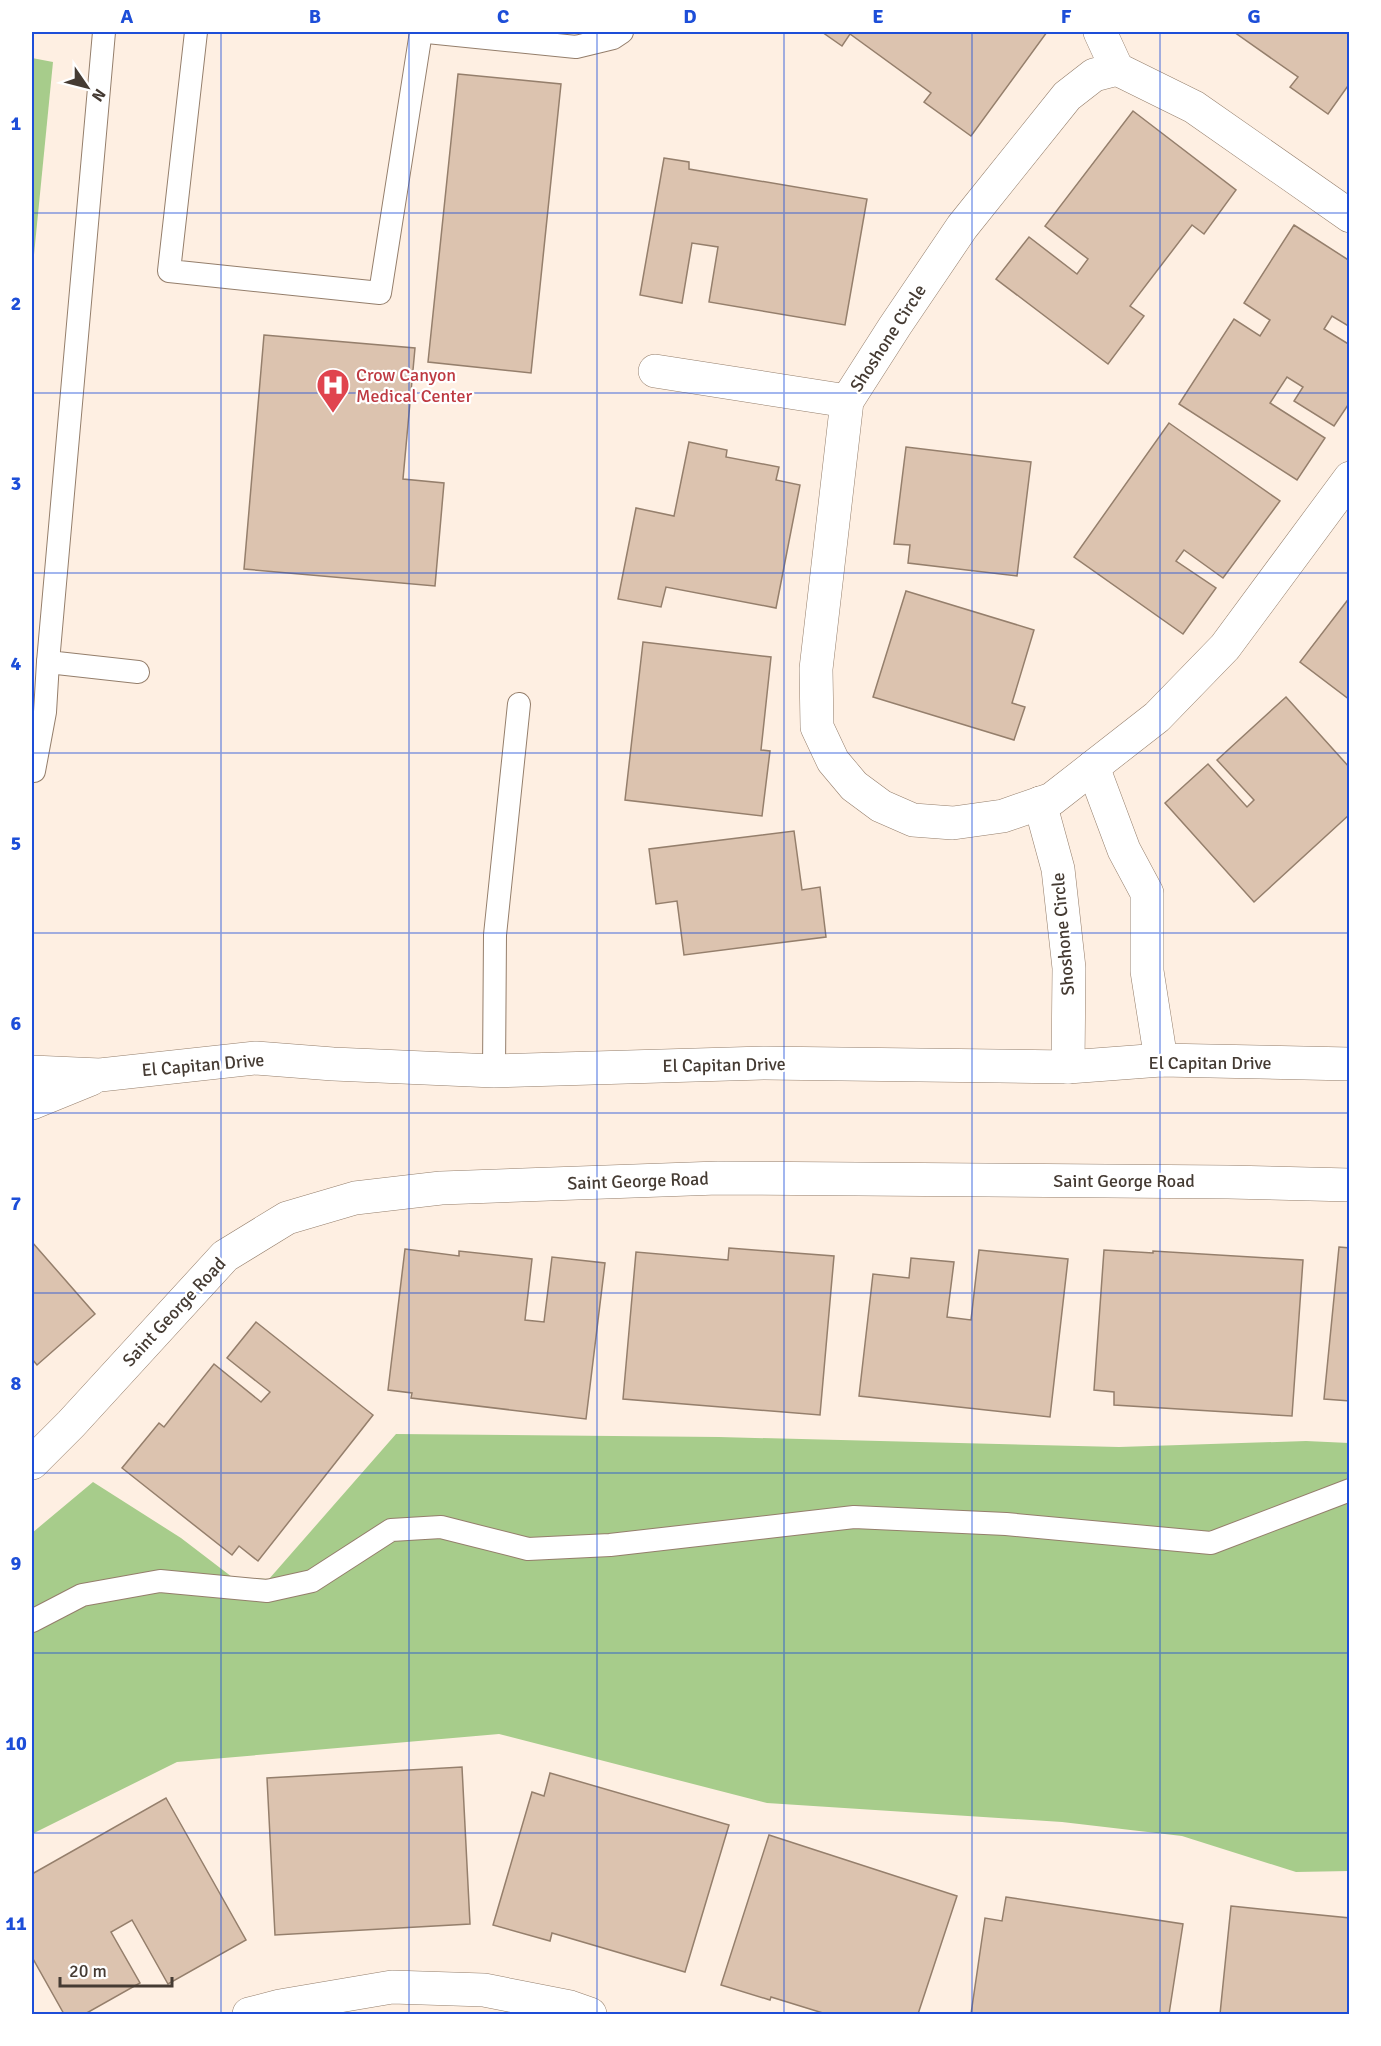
<svg xmlns="http://www.w3.org/2000/svg" width="1381" height="2046" font-family="Signika,sans-serif">
	<style>
		.green { fill: #a7cc8b }
		.building { fill: #dcc3af; stroke: #957f6c; stroke-width: 1.5 }
		.lines { fill: none; stroke-linecap: round; stroke-linejoin: round }
		.service-casing { stroke: #947e6b; stroke-width: 24 }
		.minor-casing { stroke: #947e6b; stroke-width: 34 }
		.tertiary-casing { stroke: #947e6b; stroke-width: 34 }
		.service { stroke: #fff; stroke-width: 22 }
		.minor { stroke: #fff; stroke-width: 33 }
		.tertiary { stroke: #fff; stroke-width: 33 }
		.grid { fill: none; stroke: #1d4ed8; stroke-width: 1.5; stroke-opacity: 0.55 }
		.labels { text-anchor: middle; stroke-width: 4.5; stroke-linejoin: round; paint-order: stroke }
		.street-label { font-size: 18px; fill: #453b33; stroke: #fff }
		.health-label { font-size: 18px; fill: #be3a42; stroke: #fff; text-anchor: start }
		.neatline { fill: none; stroke: #1d4ed8; stroke-width: 2 }
		.grid-label { font-size: 20px; text-anchor: middle; font-weight: bold; fill: #1d4ed8 }
	</style>
	<rect width="100%" height="100%" fill="#feefe2"/>
	<g class="green">
		<polygon points="32,58 53,62 32,275"/>
		<polygon points="396,1434 719,1437 1119,1447 1306,1441 1349,1443 1349,1871 1296,1872 1182,1836 1062,1822 767,1803 499,1734 177,1762 32,1834 32,1533 93,1482 181,1538 232,1577 269,1579"/>
	</g>
	<g class="building">
		<polygon points="822,32 1047,32 971,136 924,102 931,93 850,34 842,46"/>
		<polygon points="1234,32 1350,32 1350,83 1328,114 1290,87 1298,77"/>
		<polygon points="458,74 561,84 531,373 428,362"/>
		<polygon points="1133,111 1236,190 1204,234 1192,225 1130,306 1144,316 1108,364 996,279 1029,237 1077,274 1088,259 1045,226"/>
		<polygon points="664,158 689,162 689,169 867,199 845,325 709,302 718,247 692,243 682,303 640,295"/>
		<polygon points="1294,225 1350,261 1350,327 1332,316 1324,329 1350,345 1350,402 1334,426 1294,401 1303,387 1287,377 1270,403 1325,438 1297,480 1179,404 1234,319 1260,336 1270,320 1244,303"/>
		<polygon points="264,335 415,348 403,479 444,483 435,586 244,569"/>
		<polygon points="1169,423 1280,501 1223,578 1184,550 1176,561 1216,588 1183,634 1074,557"/>
		<polygon points="689,442 727,450 726,457 779,467 776,480 800,485 776,608 666,587 661,607 618,599 636,508 674,516"/>
		<polygon points="906,447 1031,462 1017,576 908,563 910,545 894,544"/>
		<polygon points="906,591 1034,630 1012,703 1025,707 1014,740 873,697"/>
		<polygon points="1350,597 1350,700 1300,662"/>
		<polygon points="643,642 771,657 761,750 770,751 762,816 625,800"/>
		<polygon points="1286,697 1350,768 1350,814 1254,902 1165,803 1208,764 1247,807 1254,800 1217,760"/>
		<polygon points="794,831 802,890 820,887 826,937 684,955 677,901 656,904 649,849"/>
		<polygon points="32,1242 95,1314 37,1365 32,1359"/>
		<polygon points="1339,1247 1350,1248 1350,1401 1324,1399"/>
		<polygon points="729,1248 834,1256 820,1415 623,1399 636,1252 728,1260"/>
		<polygon points="405,1249 459,1256 459,1251 532,1259 525,1320 544,1322 552,1257 605,1263 586,1419 411,1398 412,1393 388,1390"/>
		<polygon points="979,1250 1068,1259 1050,1417 859,1396 873,1274 909,1278 911,1258 954,1262 947,1317 971,1320"/>
		<polygon points="1104,1250 1153,1253 1153,1251 1303,1260 1292,1416 1114,1405 1114,1392 1094,1390"/>
		<polygon points="256,1322 373,1415 258,1561 239,1546 232,1555 122,1468 159,1423 164,1427 214,1364 261,1402 270,1392 227,1358"/>
		<polygon points="462,1767 470,1924 275,1935 267,1778"/>
		<polygon points="550,1773 729,1825 685,1972 552,1933 550,1941 493,1925 532,1792 544,1796"/>
		<polygon points="166,1798 246,1940 168,1984 132,1920 111,1932 140,1983 85,2014 64,2014 32,1957 32,1874"/>
		<polygon points="769,1835 957,1896 918,2014 826,2014 771,1997 770,2000 721,1985"/>
		<polygon points="1006,1897 1183,1924 1169,2014 971,2014 985,1918 1002,1921"/>
		<polygon points="1231,1906 1350,1918 1350,2014 1220,2014"/>
	</g>
	<g class="lines">
		<g class="service-casing">
			<g id="service">
				<polyline points="104,32 48,662 138,672"/>
				<polyline points="196,32 169,271 380,293 421,32"/>
				<polyline points="427,32 576,47 613,38 622,32"/>
				<polyline points="34,771 45,712 48,662"/>
				<polyline points="494,1071 495,935 519,704"/>
				<polyline points="32,1621 82,1595 160,1581 267,1591 312,1581 391,1530 441,1527 528,1549 610,1545 854,1517 1006,1524 1211,1543 1350,1490"/>
			</g>
		</g>
		<g class="minor-casing">
			<g id="minor">
				<polyline points="1100,32 1117,69"/>
				<polyline points="1350,216 1194,107 1117,69 1094,75 1067,96 962,227 895,326 847,401 816,669 817,727 833,761 854,786 881,806 913,820 953,823 1003,816 1052,799 1157,717 1225,647 1350,478"/>
				<polyline points="655,371 847,401"/>
				<polyline points="1093,767 1124,850 1147,893 1147,971 1161,1060"/>
				<polyline points="1040,803 1058,869 1069,968 1068,1067"/>
				<polyline points="32,1463 71,1424 225,1256 287,1218 355,1198 441,1188 718,1178 1228,1182 1350,1185"/>
				<polyline points="249,2014 280,2006 392,1987 484,1990 570,2007 590,2014"/>
			</g>
		</g>
		<g class="tertiary-casing">
			<g id="tertiary">
				<polyline points="32,1072 100,1075 256,1058 333,1064 494,1071 764,1063 1068,1067 1161,1060 1350,1064"/>
				<polyline points="32,1103 91,1079"/>
			</g>
		</g>
		<use href="#service" class="service"/>
		<use href="#minor" class="minor"/>
		<use href="#tertiary" class="tertiary"/>
	</g>
	<path class="grid" d="M221,32V2014M409,32V2014M597,32V2014M784,32V2014M972,32V2014M1160,32V2014M32,213H1350M32,393H1350M32,573H1350M32,753H1350M32,933H1350M32,1113H1350M32,1293H1350M32,1473H1350M32,1653H1350M32,1833H1350"/>
	<defs>
		<g id="hospital-pin" transform="scale(1.725)"><path d="M0 17L-7.5 6A9.5 9.5 0 1 1 7.5 6Z" fill="#e0444e" stroke="#fff"/><path d="M-5-5h3v3.5h4V-5h3V5h-3V1.5h-4V5h-3Z" fill="#fff"/></g>
	</defs>
	<g fill-rule="evenodd">
		<use href="#hospital-pin" x="333" y="385"/>
	</g>
	<g class="labels">
		<g class="street-label">
			<text transform="translate(888 338) rotate(-57)" y="6">Shoshone Circle</text>
			<text transform="translate(1063 934) rotate(-95)" y="6">Shoshone Circle</text>
			<text x="1210" y="1069">El Capitan Drive</text>
			<text transform="translate(203 1065) rotate(-5)" y="6">El Capitan Drive</text>
			<text transform="translate(724 1065) rotate(-1)" y="6">El Capitan Drive</text>
			<text transform="translate(638 1181) rotate(-2)" y="6">Saint George Road</text>
			<text x="1124" y="1187">Saint George Road</text>
			<text transform="translate(174 1312) rotate(-47)" y="6">Saint George Road</text>
		</g>
		<g class="health-label">
			<text x="356" y="381">Crow Canyon<tspan x="356" dy="21">Medical Center</tspan></text>
		</g>
	</g>
	<rect width="1381" height="2046" fill="none" stroke="#ffffff" stroke-width="66"/>
	<g transform="translate(87 87) rotate(125)" stroke="#ffffff" stroke-width="4.5" paint-order="stroke">
	<path d="M0-4.5L10 22L0 15L-10 22Z" fill="#453b33"/>
	<text y="-9" font-size="16" font-weight="bold" text-anchor="middle" fill="#453b33">N</text>
	</g>
	<path d="M60 1977v9h112v-9" fill="none" stroke="#453b33" stroke-width="3"/>
	<text x="69" y="1977" font-size="18" fill="#453b33" stroke="#ffffff" stroke-width="4.5" paint-order="stroke">20 m</text>
	<rect x="33" y="33" width="1315" height="1980" class="neatline"/>
	<g class="grid-label">
		<text x="127" y="23">A</text>
		<text x="315" y="23">B</text>
		<text x="503" y="23">C</text>
		<text x="690" y="23">D</text>
		<text x="878" y="23">E</text>
		<text x="1066" y="23">F</text>
		<text x="1254" y="23">G</text>
		<text x="16" y="130">1</text>
		<text x="16" y="310">2</text>
		<text x="16" y="490">3</text>
		<text x="16" y="670">4</text>
		<text x="16" y="850">5</text>
		<text x="16" y="1030">6</text>
		<text x="16" y="1210">7</text>
		<text x="16" y="1390">8</text>
		<text x="16" y="1570">9</text>
		<text x="16" y="1750">10</text>
		<text x="16" y="1930">11</text>
	</g>
</svg>
